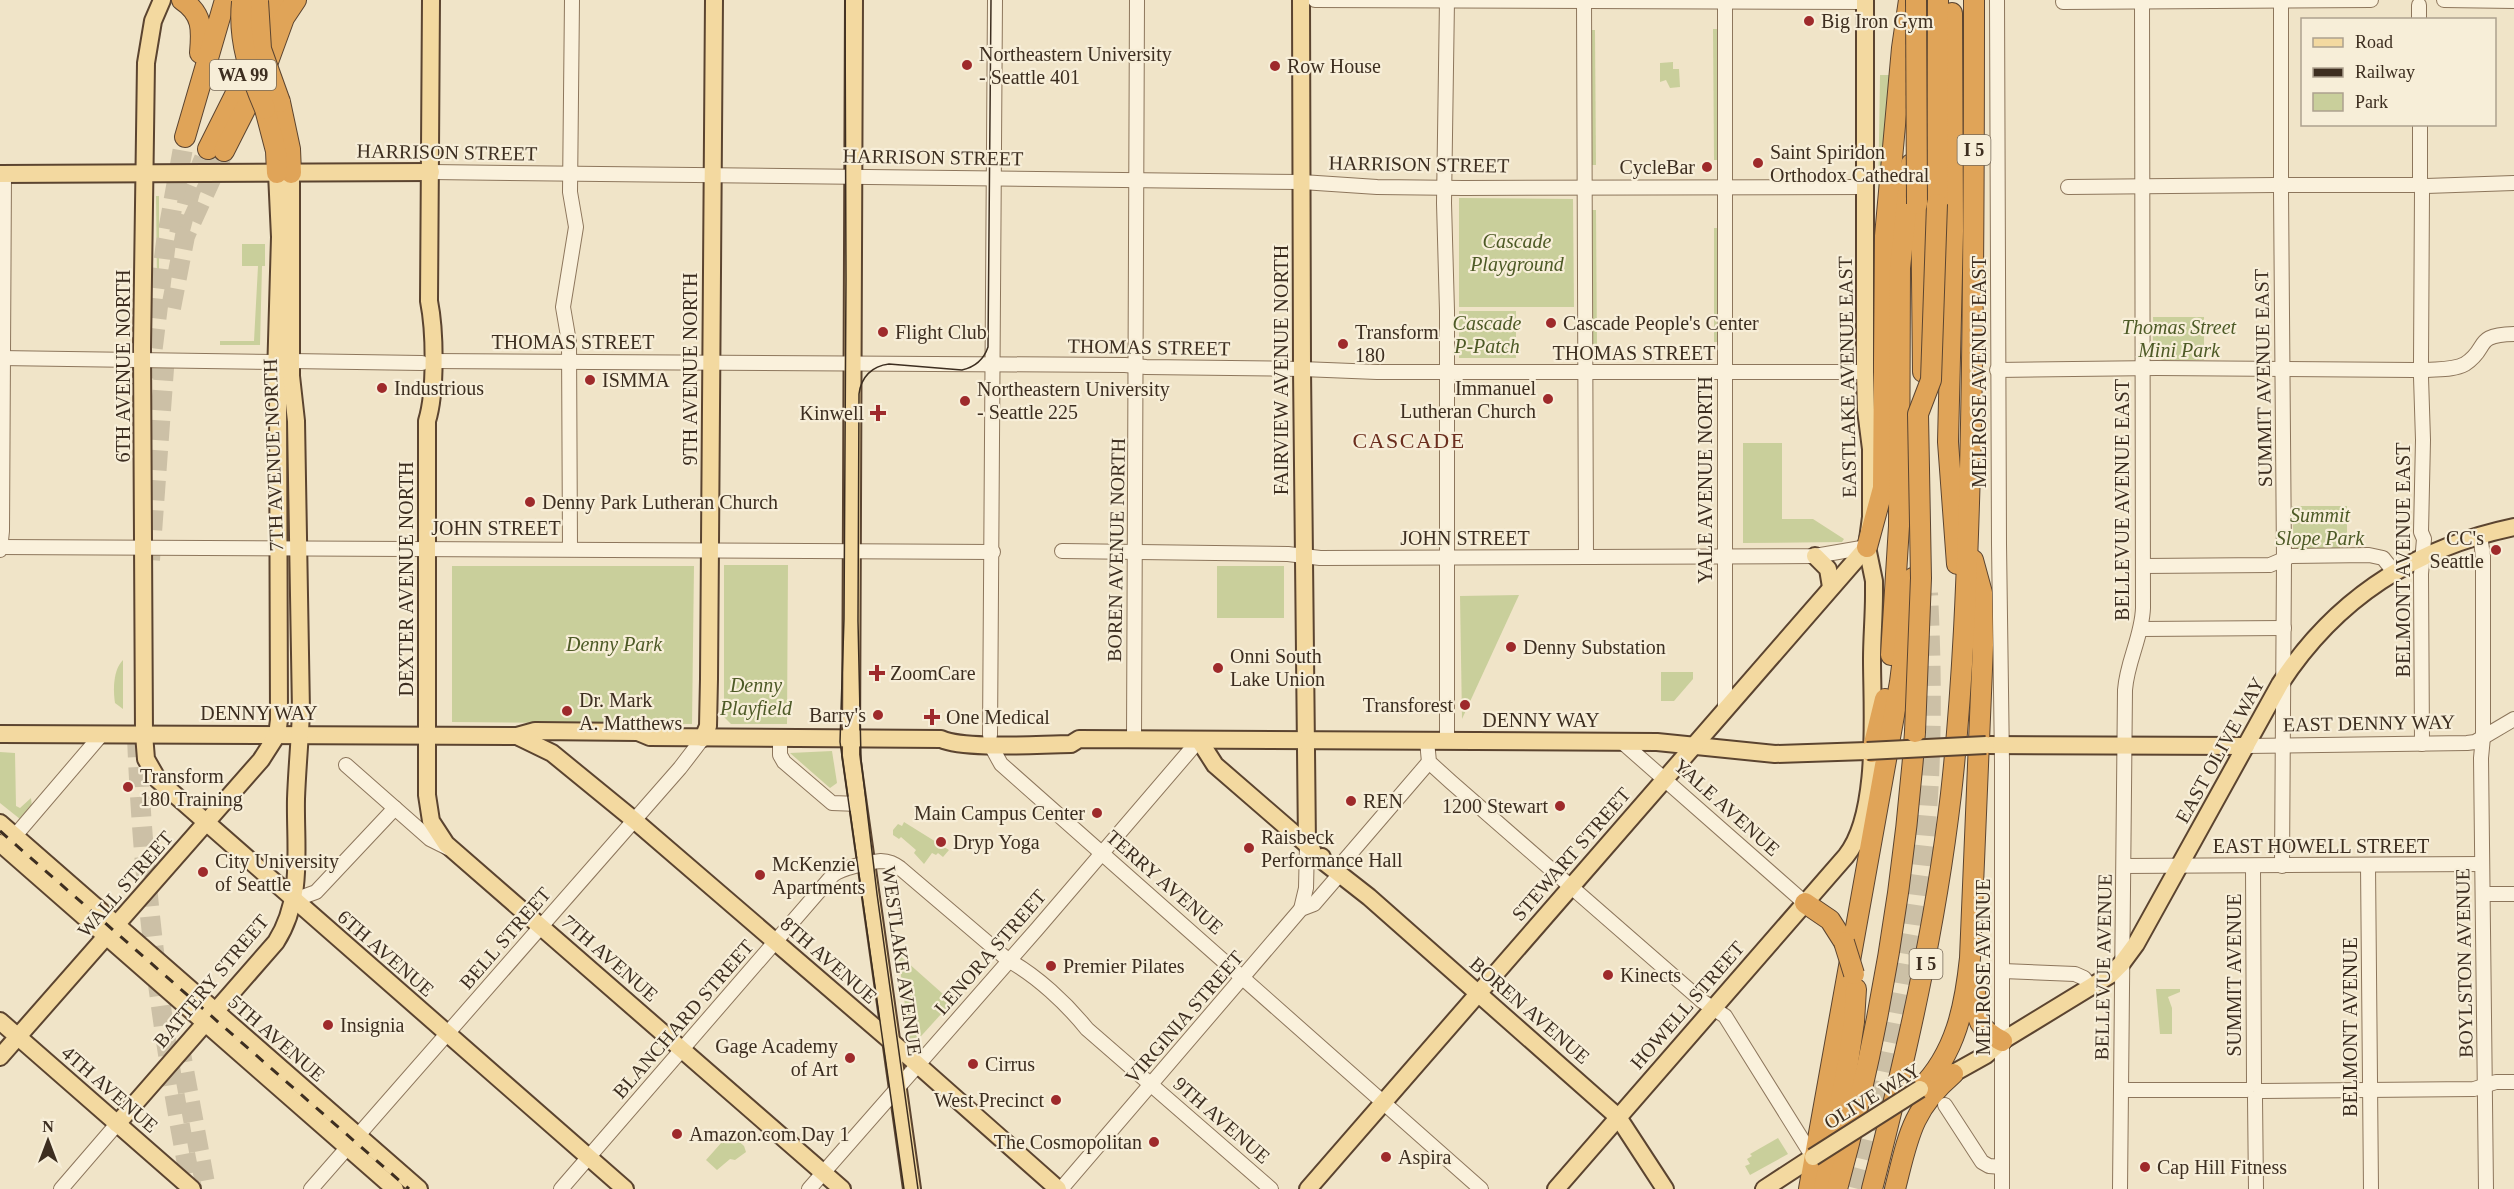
<svg xmlns="http://www.w3.org/2000/svg" width="2514" height="1189" font-family="'Times New Roman',serif">
	<style>
		.green { fill: #c9cf9b }
		.lines { fill: none; stroke-linecap: round; stroke-linejoin: round }
		.highway-tunnel { stroke: #ccc0a6; stroke-width: 20; stroke-dasharray: 20 10; stroke-linecap: butt }
		.minor-casing { stroke: #8d765c; stroke-width: 16 }
		.major-casing { stroke: #5b4430; stroke-width: 20 }
		.highway-casing { stroke: #5b4430; stroke-width: 22 }
		.minor { stroke: #faf1dc; stroke-width: 14 }
		.major { stroke: #f3d9a0; stroke-width: 16 }
		.highway { stroke: #e0a458; stroke-width: 20 }
		.tram { stroke: #3d2e20; stroke-width: 1.5 }
		.rail { stroke: #3d2e20; stroke-width: 3; stroke-dasharray: 10 10; stroke-linecap: butt }
		.major-bridge-casing { stroke: #5b4430; stroke-width: 20; stroke-linecap: butt }
		.highway-bridge-casing { stroke: #5b4430; stroke-width: 22; stroke-linecap: butt }
		.major-bridge { stroke: #f3d9a0; stroke-width: 16 }
		.highway-bridge { stroke: #e0a458; stroke-width: 20 }
		.poi-dot { fill: #9e2a2b; stroke: #f7eed8; stroke-width: 2 }
		.labels { text-anchor: middle; stroke-width: 4.5; stroke-linejoin: round; paint-order: stroke }
		.shield { fill: #f7eed8; stroke: #756857; stroke-width: 1.5 }
		.shield-label { font-size: 18px; font-weight: bold; fill: #3d2e20 }
		.poi-label { font-size: 20px; fill: #3d2e20; stroke: #f7eed8; text-anchor: start }
		.street-label { font-size: 20px; fill: #3d2e20; stroke: #f7eed8 }
		.park-label { font-size: 20px; font-style: italic; fill: #4d5a26; stroke: #f7eed8 }
		.quarter-label { font-size: 22px; letter-spacing: 1.5px; fill: #6b2e1e; stroke: #f7eed8 }
	</style>
	<rect width="100%" height="100%" fill="#f0e4c8"/>
	<g class="green">
		<polygon points="1713,29 1719,29 1719,160 1714,160"/>
		<polygon points="1589,30 1595,30 1596,165 1588,165"/>
		<polygon points="1673,62 1673,69 1679,69 1680,87 1670,88 1666,80 1660,82 1660,63"/>
		<polygon points="1880,75 1894,75 1882,202 1878,201"/>
		<polygon points="156,196 159,196 159,283 157,283"/>
		<polygon points="1459,198 1573,199 1574,307 1459,307"/>
		<polygon points="1588,210 1596,210 1597,346 1591,346"/>
		<rect x="1714" y="228" width="5" height="114"/>
		<polygon points="242,244 265,244 265,266 262,266 260,345 220,345 220,341 254,341 258,266 242,266"/>
		<rect x="1459" y="311" width="57" height="47"/>
		<path d="M2153,317H2204V360H2162C2149,353 2154,330 2153,317Z"/>
		<polygon points="1743,443 1782,443 1782,519 1813,519 1844,539 1842,542 1743,543"/>
		<polygon points="2292,506 2347,506 2347,543 2340,548 2294,548"/>
		<polygon points="724,565 788,565 787,724 731,724 724,717"/>
		<polygon points="452,566 694,566 692,724 452,722"/>
		<rect x="1217" y="566" width="67" height="52"/>
		<polygon points="1519,595 1462,719 1460,596"/>
		<path d="M123,660V709L115,703C113,690 113,670 123,660Z"/>
		<polygon points="1661,672 1693,672 1693,679 1674,701 1661,701"/>
		<polygon points="832,751 837,783 830,788 790,753"/>
		<polygon points="0,752 15,753 16,806 20,808 31,798 32,807 20,819 0,803"/>
		<polygon points="904,822 949,850 943,857 938,853 936,855 932,853 924,864 914,853 916,850 901,837 899,839 893,835 893,830 898,824 902,826"/>
		<polygon points="898,954 952,1002 913,1045 910,1042"/>
		<polygon points="2156,989 2180,989 2180,992 2168,997 2172,1008 2172,1034 2160,1034"/>
		<polygon points="730,1133 744,1146 746,1152 735,1160 730,1159 717,1170 706,1160"/>
		<polygon points="1778,1138 1788,1154 1750,1175 1745,1166 1750,1164 1747,1159 1752,1156 1750,1154"/>
	</g>
	<g class="lines">
		<g class="highway-tunnel">
			<polyline points="179,234 190,192 208,149"/>
			<polyline points="171,308 185,236 224,151"/>
			<polyline points="149,378 166,242 185,137"/>
			<polyline points="150,560 165,355"/>
			<path d="M137,737C143,889 162,1040 192,1189"/>
			<polyline points="179,1043 206,1189"/>
			<path d="M1858,1189C1871,1142 1881,1095 1891,1048C1909,959 1925,869 1929,779C1932,716 1931,655 1928,593"/>
		</g>
		<g class="minor-casing">
			<g id="minor">
				<polyline points="1315,0 1865,2"/>
				<polyline points="1447,0 1444,203 1447,311 1447,741"/>
				<polyline points="1584,0 1586,557"/>
				<polyline points="1725,0 1725,709"/>
				<polyline points="1997,0 1999,544 2002,762 2002,1189"/>
				<polyline points="2444,0 2514,1"/>
				<polyline points="2063,2 2371,0"/>
				<polyline points="2419,5 2419,20"/>
				<polyline points="2420,124 2420,179"/>
				<polyline points="431,172 1302,182 1377,187 1463,188 1865,187"/>
				<polyline points="2281,180 2281,0"/>
				<polyline points="2286,185 2414,185"/>
				<polyline points="2426,186 2514,183"/>
				<polyline points="2068,187 2275,185"/>
				<polyline points="2281,191 2284,560 2282,866"/>
				<polyline points="0,358 276,362"/>
				<polyline points="291,361 422,363"/>
				<polyline points="432,361 1125,365 1146,367 1302,369 1377,372 1865,372"/>
				<polyline points="2421,363 2422,191"/>
				<polyline points="1997,370 2157,368 2414,370"/>
				<path d="M2427,370C2439,369 2454,370 2465,364C2490,348 2472,335 2514,334"/>
				<polyline points="2421,377 2423,440 2421,532 2424,539 2421,574 2422,744"/>
				<polyline points="2480,535 2483,556 2483,737 2481,758 2486,1189"/>
				<polyline points="0,547 993,552"/>
				<polyline points="570,548 569,342 563,307 576,227 570,192 572,0"/>
				<polyline points="0,550 2,531 4,174"/>
				<polyline points="1062,551 1288,554 1320,558 1815,556 1867,547"/>
				<polyline points="2143,566 2270,565 2291,556 2369,555 2383,558 2394,572"/>
				<polyline points="2141,629 2284,628"/>
				<polyline points="990,735 995,0"/>
				<polyline points="780,738 780,755 784,762 832,803 859,804"/>
				<polyline points="1134,740 1137,0"/>
				<polyline points="1427,741 1429,762 1451,782 1702,1001 1725,1016 1813,1157"/>
				<polyline points="1622,742 1805,903"/>
				<polyline points="990,744 1001,764 1481,1189"/>
				<polyline points="2246,746 2467,743 2475,742 2514,719"/>
				<polyline points="346,765 430,839 448,848"/>
				<polyline points="8,844 102,734"/>
				<polyline points="2368,865 2371,1189"/>
				<polyline points="2124,866 2482,864"/>
				<polyline points="2253,866 2254,1084"/>
				<polyline points="1338,868 1429,762"/>
				<polyline points="2483,894 2514,894"/>
				<polyline points="294,900 316,892 395,808"/>
				<polyline points="1301,909 1306,888 1307,845"/>
				<polyline points="2003,971 2075,974 2084,978 2091,987"/>
				<polyline points="2121,1090 2247,1090"/>
				<polyline points="2261,1091 2474,1089 2496,1082 2514,1082"/>
				<polyline points="2255,1098 2256,1189"/>
				<polyline points="1945,1105 1982,1162 1989,1166 2002,1167"/>
				<polyline points="61,1189 117,1124"/>
				<polyline points="311,1189 680,768 703,738"/>
				<path d="M561,1189L833,875C841,868 870,862 881,861C889,861 894,864 900,868L1008,960C1037,976 1066,1003 1087,1029L1271,1189"/>
				<polyline points="809,1189 1037,929 1199,740"/>
				<polyline points="1061,1189 1301,909 1314,904 1339,875"/>
				<path d="M2120,1189L2125,690C2127,661 2142,637 2143,608L2142,0"/>
			</g>
		</g>
		<g class="major-casing">
			<g id="major">
				<polyline points="162,0 153,21 146,63 142,348 144,734 146,759 158,780 625,1189"/>
				<path d="M431,0L429,301C435,331 436,392 427,421V795L431,821L446,844L842,1189"/>
				<polyline points="854,0 851,755 912,1189"/>
				<polyline points="1301,0 1302,369 1307,845"/>
				<polyline points="0,174 431,172"/>
				<polyline points="1815,556 1828,569 1831,587"/>
				<polyline points="0,734 517,736 528,739"/>
				<path d="M517,736L535,731L638,732L650,737L941,739C966,750 1040,744 1071,744L1079,739L1657,742L1775,754L1867,751"/>
				<polyline points="517,736 552,753 634,820 900,1049 1058,1189"/>
				<polyline points="703,738 708,726 709,679 714,0"/>
				<polyline points="1199,740 1215,765 1312,849"/>
				<polyline points="1986,745 2246,746"/>
				<polyline points="0,823 419,1189"/>
				<polyline points="0,843 395,1189"/>
				<polyline points="1322,857 1323,861 1369,897 1618,1117 1665,1189"/>
				<polyline points="0,1021 192,1189"/>
				<polyline points="0,1057 261,760 277,735 279,720 278,391 276,376 280,237 277,173"/>
				<path d="M1943,1079L1986,1055L2002,1041L2110,975L2122,963L2136,944L2280,684C2336,598 2414,548 2514,527"/>
				<path d="M117,1124L276,942C304,898 295,848 296,799C297,769 300,740 301,711L296,421L291,376V173"/>
				<polyline points="1308,1189 1867,547"/>
				<path d="M1556,1189L1846,856C1880,814 1872,711 1872,659C1872,638 1874,616 1874,595V581L1867,547L1871,517V449L1866,410L1865,372V0"/>
				<polyline points="1764,1189 1813,1157"/>
			</g>
		</g>
		<g class="highway-casing">
			<g id="highway">
				<path d="M182,0C203,14 202,30 200,53"/>
				<polyline points="1952,13 1953,231 1948,442 1957,564"/>
				<polyline points="280,102 290,149 291,173"/>
				<polyline points="265,109 276,151 277,173"/>
				<polyline points="185,137 225,0"/>
				<polyline points="208,149 235,95 274,0"/>
				<polyline points="224,151 265,70 284,18 296,0"/>
				<polyline points="1921,186 1923,372"/>
				<polyline points="1937,204 1938,0"/>
				<polyline points="1867,547 1883,488 1885,236 1902,48 1909,0"/>
				<polyline points="1891,655 1899,526 1900,268 1911,164"/>
				<polyline points="1872,752 1885,699"/>
				<polyline points="1805,903 1830,920 1844,942"/>
				<path d="M1974,982C1978,1012 1972,1027 2002,1041"/>
				<path d="M1920,1089C1956,1053 1965,1006 1970,958L1983,645L1982,593L1973,560"/>
				<polyline points="1809,1189 1900,682 1913,578"/>
				<polyline points="1824,1189 1848,1062 1854,1022 1856,989"/>
				<path d="M1837,1189C1878,1039 1904,886 1915,732"/>
				<path d="M1872,1189C1906,1056 1935,930 1951,794C1963,686 1967,578 1970,469C1974,313 1974,157 1974,0"/>
				<path d="M1895,1189C1908,1138 1911,1110 1953,1074"/>
			</g>
		</g>
		<use href="#minor" class="minor"/>
		<use href="#major" class="major"/>
		<use href="#highway" class="highway"/>
		<g class="tram">
			<polyline points="845,0 846,278 844,619 840,742 904,1189"/>
			<path d="M918,1189L877,894L861,759L858,621L859,394C861,377 872,366 889,364L962,370C975,367 984,359 988,347L991,0"/>
		</g>
		<polyline class="rail" points="0,831 409,1189"/>
		<g class="major-bridge-casing">
			<g id="major-bridge">
				<polyline points="1867,751 1986,745"/>
				<polyline points="1813,1157 1920,1089"/>
			</g>
		</g>
		<g class="highway-bridge-casing">
			<g id="highway-bridge">
				<polyline points="1916,0 1917,204"/>
				<polyline points="258,1 261,49 280,102"/>
				<path d="M242,2C238,41 250,74 265,109"/>
				<polyline points="1915,732 1921,578 1918,414 1931,380 1937,204"/>
				<polyline points="1844,942 1854,974"/>
			</g>
		</g>
		<use href="#major-bridge" class="major-bridge"/>
		<use href="#highway-bridge" class="highway-bridge"/>
	</g>
	<g class="poi-dot">
		<circle cx="1809" cy="21" r="6"/>
		<circle cx="967" cy="65" r="6"/>
		<circle cx="1275" cy="66" r="6"/>
		<circle cx="1758" cy="163" r="6"/>
		<circle cx="1707" cy="167" r="6"/>
		<circle cx="1551" cy="323" r="6"/>
		<circle cx="883" cy="332" r="6"/>
		<circle cx="1343" cy="344" r="6"/>
		<circle cx="590" cy="380" r="6"/>
		<circle cx="382" cy="388" r="6"/>
		<circle cx="1548" cy="399" r="6"/>
		<circle cx="965" cy="401" r="6"/>
		<path d="M875 404h6v6h6v6h-6v6h-6v-6h-6v-6h6z"/>
		<circle cx="530" cy="502" r="6"/>
		<circle cx="2496" cy="550" r="6"/>
		<circle cx="1511" cy="647" r="6"/>
		<circle cx="1218" cy="668" r="6"/>
		<path d="M874 664h6v6h6v6h-6v6h-6v-6h-6v-6h6z"/>
		<circle cx="1465" cy="705" r="6"/>
		<circle cx="567" cy="711" r="6"/>
		<circle cx="878" cy="715" r="6"/>
		<path d="M929 708h6v6h6v6h-6v6h-6v-6h-6v-6h6z"/>
		<circle cx="128" cy="787" r="6"/>
		<circle cx="1351" cy="801" r="6"/>
		<circle cx="1560" cy="806" r="6"/>
		<circle cx="1097" cy="813" r="6"/>
		<circle cx="941" cy="842" r="6"/>
		<circle cx="1249" cy="848" r="6"/>
		<circle cx="203" cy="872" r="6"/>
		<circle cx="760" cy="875" r="6"/>
		<circle cx="1051" cy="966" r="6"/>
		<circle cx="1608" cy="975" r="6"/>
		<circle cx="328" cy="1025" r="6"/>
		<circle cx="850" cy="1058" r="6"/>
		<circle cx="973" cy="1064" r="6"/>
		<circle cx="1056" cy="1100" r="6"/>
		<circle cx="677" cy="1134" r="6"/>
		<circle cx="1154" cy="1142" r="6"/>
		<circle cx="1386" cy="1157" r="6"/>
		<circle cx="2145" cy="1167" r="6"/>
	</g>
	<g class="labels">
		<g class="shield">
			<rect x="210" y="60" width="66" height="30" rx="4.5"/>
			<rect x="1957.5" y="135" width="33" height="30" rx="4.5"/>
			<rect x="1909.5" y="949" width="33" height="30" rx="4.5"/>
		</g>
		<g class="shield-label">
			<text x="243" y="81">WA 99</text>
			<text x="1974" y="156">I 5</text>
			<text x="1926" y="970">I 5</text>
		</g>
		<g class="poi-label">
			<text x="1821" y="28">Big Iron Gym</text>
			<text x="979" y="61">Northeastern University<tspan x="979" dy="23">- Seattle 401</tspan></text>
			<text x="1287" y="73">Row House</text>
			<text x="1770" y="159">Saint Spiridon<tspan x="1770" dy="23">Orthodox Cathedral</tspan></text>
			<text x="1695" y="174" text-anchor="end">CycleBar</text>
			<text x="1563" y="330">Cascade People's Center</text>
			<text x="895" y="339">Flight Club</text>
			<text x="1355" y="339">Transform<tspan x="1355" dy="23">180</tspan></text>
			<text x="602" y="387">ISMMA</text>
			<text x="394" y="395">Industrious</text>
			<text x="1536" y="395" text-anchor="end">Immanuel<tspan x="1536" dy="23">Lutheran Church</tspan></text>
			<text x="977" y="396">Northeastern University<tspan x="977" dy="23">- Seattle 225</tspan></text>
			<text x="864" y="420" text-anchor="end">Kinwell</text>
			<text x="542" y="509">Denny Park Lutheran Church</text>
			<text x="2484" y="545" text-anchor="end">CC's<tspan x="2484" dy="23">Seattle</tspan></text>
			<text x="1523" y="654">Denny Substation</text>
			<text x="1230" y="663">Onni South<tspan x="1230" dy="23">Lake Union</tspan></text>
			<text x="890" y="680">ZoomCare</text>
			<text x="579" y="707">Dr. Mark<tspan x="579" dy="23">A. Matthews</tspan></text>
			<text x="1453" y="712" text-anchor="end">Transforest</text>
			<text x="866" y="722" text-anchor="end">Barry's</text>
			<text x="946" y="724">One Medical</text>
			<text x="140" y="783">Transform<tspan x="140" dy="23">180 Training</tspan></text>
			<text x="1363" y="808">REN</text>
			<text x="1548" y="813" text-anchor="end">1200 Stewart</text>
			<text x="1085" y="820" text-anchor="end">Main Campus Center</text>
			<text x="1261" y="844">Raisbeck<tspan x="1261" dy="23">Performance Hall</tspan></text>
			<text x="953" y="849">Dryp Yoga</text>
			<text x="215" y="868">City University<tspan x="215" dy="23">of Seattle</tspan></text>
			<text x="772" y="871">McKenzie<tspan x="772" dy="23">Apartments</tspan></text>
			<text x="1063" y="973">Premier Pilates</text>
			<text x="1620" y="982">Kinects</text>
			<text x="340" y="1032">Insignia</text>
			<text x="838" y="1053" text-anchor="end">Gage Academy<tspan x="838" dy="23">of Art</tspan></text>
			<text x="985" y="1071">Cirrus</text>
			<text x="1044" y="1107" text-anchor="end">West Precinct</text>
			<text x="689" y="1141">Amazon.com Day 1</text>
			<text x="1142" y="1149" text-anchor="end">The Cosmopolitan</text>
			<text x="1398" y="1164">Aspira</text>
			<text x="2157" y="1174">Cap Hill Fitness</text>
		</g>
		<g class="street-label">
			<text transform="translate(447 152) rotate(1)" y="7">HARRISON STREET</text>
			<text transform="translate(933 157) rotate(1)" y="7">HARRISON STREET</text>
			<text transform="translate(1419 164) rotate(1)" y="7">HARRISON STREET</text>
			<text x="573" y="349">THOMAS STREET</text>
			<text transform="translate(1149 347) rotate(1)" y="7">THOMAS STREET</text>
			<text x="1634" y="360">THOMAS STREET</text>
			<text transform="translate(123 366) rotate(-90)" y="7">6TH AVENUE NORTH</text>
			<text transform="translate(690 369) rotate(-90)" y="7">9TH AVENUE NORTH</text>
			<text transform="translate(1281 370) rotate(-90)" y="7">FAIRVIEW AVENUE NORTH</text>
			<text transform="translate(1979 372) rotate(-90)" y="7">MELROSE AVENUE EAST</text>
			<text transform="translate(1847 377) rotate(-91)" y="7">EASTLAKE AVENUE EAST</text>
			<text transform="translate(2263 378) rotate(-91)" y="7">SUMMIT AVENUE EAST</text>
			<text transform="translate(273 455) rotate(-92)" y="7">7TH AVENUE NORTH</text>
			<text transform="translate(1705 480) rotate(-90)" y="7">YALE AVENUE NORTH</text>
			<text transform="translate(2122 500) rotate(-90)" y="7">BELLEVUE AVENUE EAST</text>
			<text x="496" y="535">JOHN STREET</text>
			<text x="1465" y="545">JOHN STREET</text>
			<text transform="translate(1116 550) rotate(-89)" y="7">BOREN AVENUE NORTH</text>
			<text transform="translate(2403 560) rotate(-90)" y="7">BELMONT AVENUE EAST</text>
			<text transform="translate(406 579) rotate(-90)" y="7">DEXTER AVENUE NORTH</text>
			<text x="259" y="720">DENNY WAY</text>
			<text x="1541" y="727">DENNY WAY</text>
			<text transform="translate(2369 723) rotate(-1)" y="7">EAST DENNY WAY</text>
			<text transform="translate(2220 750) rotate(-61)" y="7">EAST OLIVE WAY</text>
			<text transform="translate(1727 807) rotate(42)" y="7">YALE AVENUE</text>
			<text x="2321" y="853">EAST HOWELL STREET</text>
			<text transform="translate(1571 854) rotate(-49)" y="7">STEWART STREET</text>
			<text transform="translate(1165 882) rotate(41)" y="7">TERRY AVENUE</text>
			<text transform="translate(125 884) rotate(-49)" y="7">WALL STREET</text>
			<text transform="translate(505 938) rotate(-49)" y="7">BELL STREET</text>
			<text transform="translate(990 952) rotate(-49)" y="7">LENORA STREET</text>
			<text transform="translate(386 953) rotate(41)" y="7">6TH AVENUE</text>
			<text transform="translate(610 958) rotate(41)" y="7">7TH AVENUE</text>
			<text transform="translate(829 960) rotate(41)" y="7">8TH AVENUE</text>
			<text transform="translate(902 961) rotate(82)" y="7">WESTLAKE AVENUE</text>
			<text transform="translate(2464 963) rotate(-91)" y="7">BOYLSTON AVENUE</text>
			<text transform="translate(1983 967) rotate(-90)" y="7">MELROSE AVENUE</text>
			<text transform="translate(2103 967) rotate(-89)" y="7">BELLEVUE AVENUE</text>
			<text transform="translate(2234 975) rotate(-90)" y="7">SUMMIT AVENUE</text>
			<text transform="translate(211 981) rotate(-50)" y="7">BATTERY STREET</text>
			<text transform="translate(1687 1005) rotate(-49)" y="7">HOWELL STREET</text>
			<text transform="translate(1530 1010) rotate(41)" y="7">BOREN AVENUE</text>
			<text transform="translate(1184 1017) rotate(-49)" y="7">VIRGINIA STREET</text>
			<text transform="translate(683 1019) rotate(-49)" y="7">BLANCHARD STREET</text>
			<text transform="translate(2350 1027) rotate(-90)" y="7">BELMONT AVENUE</text>
			<text transform="translate(277 1038) rotate(41)" y="7">5TH AVENUE</text>
			<text transform="translate(110 1089) rotate(41)" y="7">4TH AVENUE</text>
			<text transform="translate(1872 1096) rotate(-31)" y="7">OLIVE WAY</text>
			<text transform="translate(1222 1120) rotate(41)" y="7">9TH AVENUE</text>
		</g>
		<g class="park-label">
			<text x="1517" y="248">Cascade<tspan x="1517" dy="23">Playground</tspan></text>
			<text x="1487" y="330">Cascade<tspan x="1487" dy="23">P-Patch</tspan></text>
			<text x="2179" y="334">Thomas Street<tspan x="2179" dy="23">Mini Park</tspan></text>
			<text x="2320" y="522">Summit<tspan x="2320" dy="23">Slope Park</tspan></text>
			<text x="614" y="651">Denny Park</text>
			<text x="756" y="692">Denny<tspan x="756" dy="23">Playfield</tspan></text>
		</g>
		<g class="quarter-label">
			<text x="1409" y="448">CASCADE</text>
		</g>
	</g>
	<rect x="2301" y="18" width="195" height="108" fill="#f7eed8" stroke="#ada18e" stroke-width="1.5"/>
	<rect x="2313" y="38" width="30" height="9" fill="#f3d9a0" stroke="#ada18e" stroke-width="1.5"/>
	<text x="2355" y="48" font-size="18" fill="#3d2e20">Road</text>
	<rect x="2313" y="68" width="30" height="9" fill="#3d2e20" stroke="#ada18e" stroke-width="1.5"/>
	<text x="2355" y="78" font-size="18" fill="#3d2e20">Railway</text>
	<rect x="2313" y="93" width="30" height="18" fill="#c9cf9b" stroke="#ada18e" stroke-width="1.5"/>
	<text x="2355" y="108" font-size="18" fill="#3d2e20">Park</text>
	<g transform="translate(48 1141)" stroke="#f7eed8" stroke-width="4.5" paint-order="stroke">
	<path d="M0-4.5L10 22L0 15L-10 22Z" fill="#3d2e20"/>
	<text y="-9" font-size="16" font-weight="bold" text-anchor="middle" fill="#3d2e20">N</text>
	</g>
</svg>
